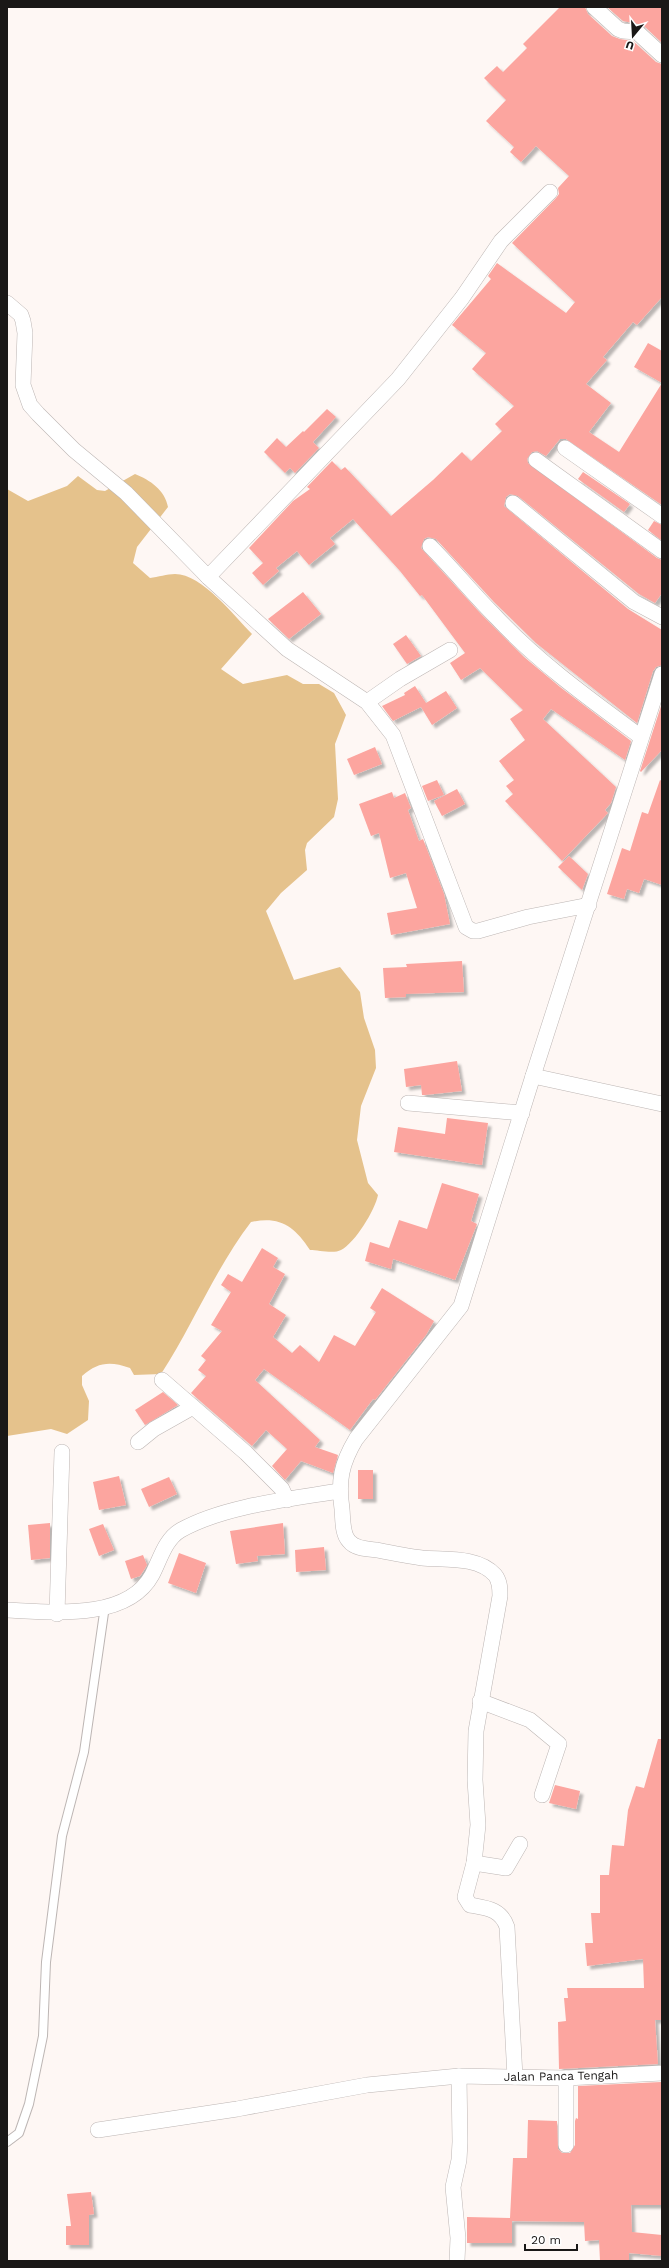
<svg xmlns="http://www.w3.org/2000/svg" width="669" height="2268" font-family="'Work Sans',sans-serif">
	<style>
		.green { fill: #e5c28c }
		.building { fill: #fca59f; filter: url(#shadow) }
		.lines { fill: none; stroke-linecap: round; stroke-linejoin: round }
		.lane-casing { stroke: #bdb6b4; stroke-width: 10 }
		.street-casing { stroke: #bdb6b4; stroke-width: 16 }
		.lane { stroke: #fff; stroke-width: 8 }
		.street { stroke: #fff; stroke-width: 15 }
		.labels { text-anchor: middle; stroke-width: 3.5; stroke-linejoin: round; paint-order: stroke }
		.street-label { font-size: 12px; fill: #1a1817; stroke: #fff }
	</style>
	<defs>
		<filter id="shadow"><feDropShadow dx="3.5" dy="3.5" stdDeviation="1" flood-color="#0004"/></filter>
	</defs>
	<rect width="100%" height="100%" fill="#fef7f4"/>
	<path class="green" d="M135,474C150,480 165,490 168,507L137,547L133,563L150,578C158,577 167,574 175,574C202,574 234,616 252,634L221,669L243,684L287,675L303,684H319L334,693L346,715L335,744L338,799L334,817L307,843L305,850L307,870L281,893L266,911L294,980L340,967L360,992L364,1018L375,1050L376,1068L361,1106L357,1140L368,1183L378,1195C375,1210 355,1243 341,1250C334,1254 318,1250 310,1250C294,1226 280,1216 251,1222C215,1269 193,1325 161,1374L134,1375L130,1368C110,1361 98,1362 82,1376V1385L89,1401L88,1420L67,1434L51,1429L7,1436V489L28,501L67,486L78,476L97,490L105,491Z"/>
	<g class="building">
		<polygon points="560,7 585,7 588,14 612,36 620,39 633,41 656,62 662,64 662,297 637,325 633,322 603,357 607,360 586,384 611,403 589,432 619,452 662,383 634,367 648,343 662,351 662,505 566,439 560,439 546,456 537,451 532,452 527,459 528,463 657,558 662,560 662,593 655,603 639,594 518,496 510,494 506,497 504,506 628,609 662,630 662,665 656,667 653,671 637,723 536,643 494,602 436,539 428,537 424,539 421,548 481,614 524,657 560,687 631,741 625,760 551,709 543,719 616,787 611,803 605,810 608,813 562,861 505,801 513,794 506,786 514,780 499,761 525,740 510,719 523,710 480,668 461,680 450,663 465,653 422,595 420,596 400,571 353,519 330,538 335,544 309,565 297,551 276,568 279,571 263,585 252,573 263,563 249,548 293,501 310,489 307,487 332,461 341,470 345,467 391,516 433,480 462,452 471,461 502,431 495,424 514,406 472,369 486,353 452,325 491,279 488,276 497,263 566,313 575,302 512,243 556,198 559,194 558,188 569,176 536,146 521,162 510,152 514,147 486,121 506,100 484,78 497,66 503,72 527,48 523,44"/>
		<polygon points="607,7 662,7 662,43 643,25 623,21"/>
		<polygon points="327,409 336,417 313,442 319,448 295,473 290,468 285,473 264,452 277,438 286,447 303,431 304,432"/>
		<polygon points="583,472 630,504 624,512 578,479"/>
		<polygon points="654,521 662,525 661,540 648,530"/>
		<polygon points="303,592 321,614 289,639 268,619"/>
		<polygon points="406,635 421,656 407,664 393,644"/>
		<polygon points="415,686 426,703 446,691 457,708 432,725 421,707 393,721 382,706 405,695 404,693"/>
		<polygon points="662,703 662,750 641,772 640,771"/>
		<polygon points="375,747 382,764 354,775 347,759"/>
		<polygon points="437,780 444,795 428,801 422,786"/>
		<polygon points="660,780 662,781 662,885 644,879 639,893 627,889 624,899 607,894 622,848 630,851 642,812 648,814"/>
		<polygon points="457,789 465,804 442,816 434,801"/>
		<polygon points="392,792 394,798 405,793 411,808 408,810 419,841 423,839 444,894 450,924 391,935 387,913 417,908 406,873 390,878 379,833 371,836 359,804"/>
		<polygon points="569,856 588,874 582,890 558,867"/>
		<polygon points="462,961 464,992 406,994 406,997 385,998 383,968 407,967 406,964"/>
		<polygon points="457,1061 462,1091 425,1095 422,1095 421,1085 406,1087 404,1069"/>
		<polygon points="447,1118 488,1123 482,1165 394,1152 398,1127 445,1134"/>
		<polygon points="442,1183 479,1194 471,1221 477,1224 455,1280 393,1259 391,1269 365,1261 370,1242 389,1248 399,1220 427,1229"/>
		<polygon points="262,1248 278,1258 273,1267 285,1274 269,1304 286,1315 273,1337 292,1353 300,1345 319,1362 334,1335 355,1346 376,1312 370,1308 382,1288 434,1321 426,1335 375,1400 373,1399 350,1430 264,1369 255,1380 320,1440 315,1447 338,1455 333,1473 301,1461 285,1480 272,1466 287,1449 266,1430 252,1446 191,1393 206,1376 198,1370 206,1360 201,1356 222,1331 211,1325 231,1292 221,1285 228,1274 242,1282"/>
		<polygon points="163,1392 178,1405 145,1425 135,1410"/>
		<rect x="358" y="1470" width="15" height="29"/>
		<polygon points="119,1476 126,1505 99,1510 93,1482"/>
		<polygon points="169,1477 177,1494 149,1507 141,1489"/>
		<polygon points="50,1523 50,1558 31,1560 28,1525"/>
		<polygon points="283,1523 285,1554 257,1556 258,1561 236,1564 230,1531"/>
		<polygon points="103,1524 114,1550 99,1556 89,1529"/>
		<polygon points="324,1547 326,1570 296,1572 295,1550"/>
		<polygon points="179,1553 206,1563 196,1593 168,1583"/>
		<polygon points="143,1555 147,1565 144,1570 140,1576 131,1579 125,1561"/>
		<polygon points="658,1739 662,1739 662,2020 655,2020 658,2064 559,2069 558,2022 566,2021 564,1998 568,1998 567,1988 644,1988 643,1959 587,1966 585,1943 593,1943 591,1913 600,1913 600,1875 609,1875 612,1845 624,1846 628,1810 636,1786 644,1788"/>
		<polygon points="555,1785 580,1791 576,1809 549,1803"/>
		<polygon points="661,2082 662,2205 631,2205 632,2232 662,2235 662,2256 629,2253 629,2261 600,2261 599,2240 585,2241 584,2222 512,2221 512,2243 467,2243 467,2217 510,2218 513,2158 527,2158 528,2120 557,2121 558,2149 562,2153 570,2153 575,2145 575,2121 576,2118 578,2119 578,2086"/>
		<polygon points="91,2192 94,2214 89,2215 89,2245 66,2245 66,2226 71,2226 67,2194"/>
	</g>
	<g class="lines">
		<g class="lane-casing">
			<polyline id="lane" points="7,2142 19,2133 29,2104 43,2036 46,1962 62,1836 84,1752 105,1606"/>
		</g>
		<g class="street-casing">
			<g id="street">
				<polyline points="594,7 618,29 623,31 637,32 662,55"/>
				<polyline points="7,303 21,315 23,321 25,333 23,385 30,405 38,414 74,450 126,493 208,577 287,649 367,702 393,735 466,927 473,931 478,931 528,917 589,905"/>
				<polyline points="565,448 662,516"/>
				<polyline points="536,460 662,551"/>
				<polyline points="513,503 634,602 662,617"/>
				<path d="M430,546C453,569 473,594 496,617C539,663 591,700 641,737"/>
				<polyline points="208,577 398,379 462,298 501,241 550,192"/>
				<polyline points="367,702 400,679 450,650"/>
				<polyline points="533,1076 662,1104"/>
				<polyline points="408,1103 522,1113"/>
				<polyline points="162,1380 246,1453 282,1489 287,1500"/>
				<polyline points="138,1442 154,1429 193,1407"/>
				<path d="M7,1610C51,1612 127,1621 152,1575C160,1560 165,1539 181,1530C224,1506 290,1499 339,1491"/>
				<polyline points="57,1614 62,1452"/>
				<polyline points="480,1701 530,1720 559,1744 542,1795"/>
				<polyline points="474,1863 506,1868 520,1844"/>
				<path d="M515,2077L507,1927C501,1909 487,1908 470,1905L465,1897L474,1863L478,1825L475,1780L476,1731L500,1596C500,1589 500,1581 495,1575C478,1556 445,1560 422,1558C407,1556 392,1553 377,1550C368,1549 355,1549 349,1541C342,1534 343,1519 342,1509C338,1481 341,1464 356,1439L461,1306L533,1076L662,674"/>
				<polyline points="566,2078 566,2145"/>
				<polyline points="98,2130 237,2109 367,2085 459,2076 566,2078 662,2073"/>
				<polyline points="457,2261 458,2238 453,2187 459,2160 460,2142 459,2076"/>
			</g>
		</g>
		<use href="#lane" class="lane"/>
		<use href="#street" class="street"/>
	</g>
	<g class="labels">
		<g class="street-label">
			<text transform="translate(561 2076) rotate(-1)" y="4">Jalan Panca Tengah</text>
		</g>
	</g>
	<rect width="669" height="2268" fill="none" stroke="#1a1817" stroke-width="16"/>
	<g transform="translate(633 36) rotate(198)" stroke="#ffffff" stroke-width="3" paint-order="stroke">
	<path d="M0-3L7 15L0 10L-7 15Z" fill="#1a1817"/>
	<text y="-6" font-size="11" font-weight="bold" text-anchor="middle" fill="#1a1817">U</text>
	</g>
	<path d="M525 2244v6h52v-6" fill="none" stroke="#1a1817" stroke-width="2"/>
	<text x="531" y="2244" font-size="12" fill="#1a1817" stroke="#ffffff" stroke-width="3" paint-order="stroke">20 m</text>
</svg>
